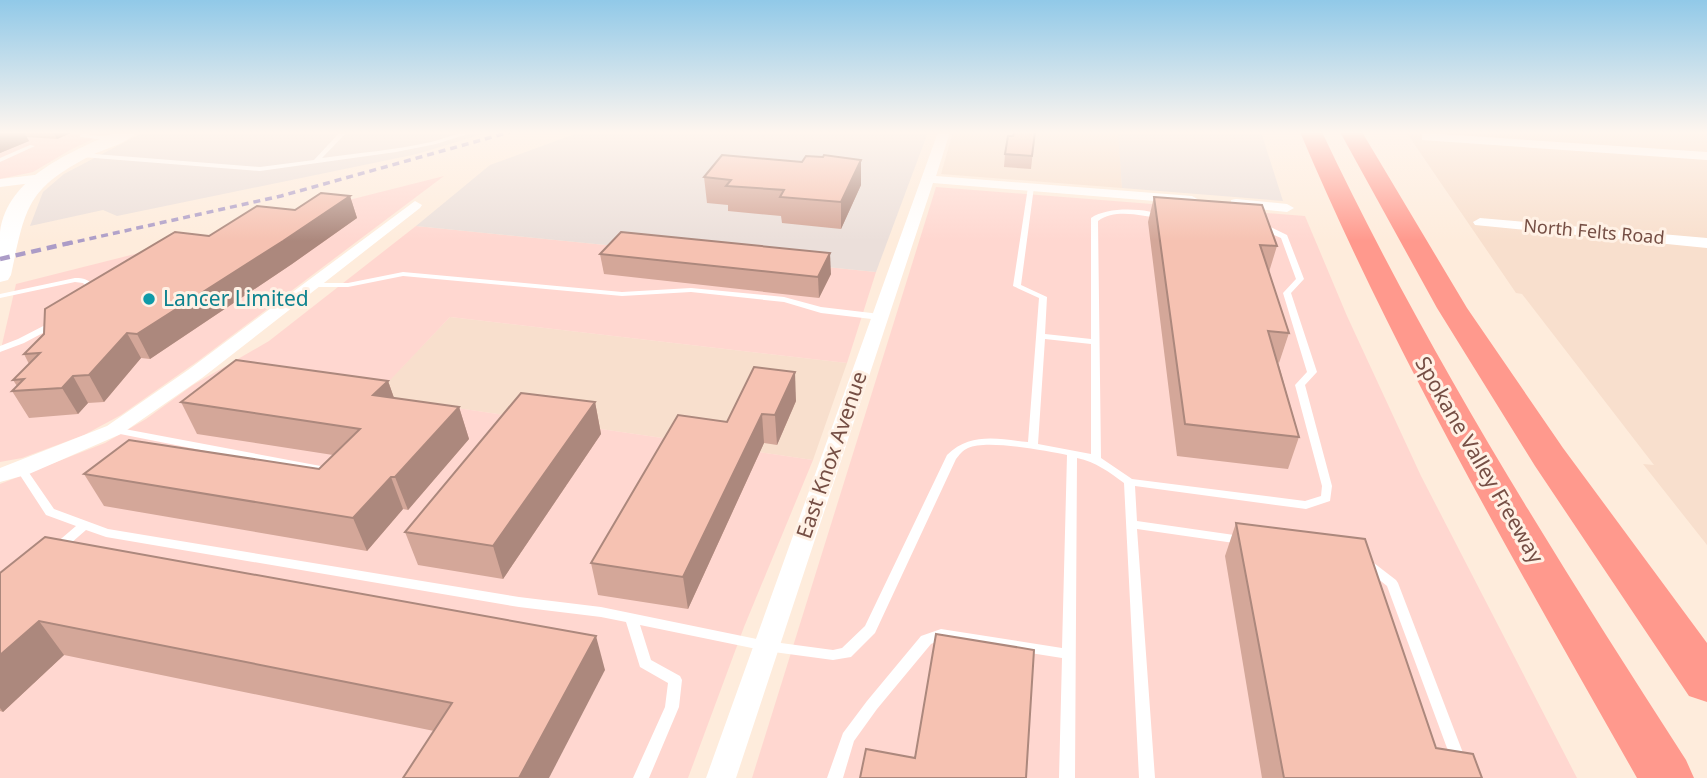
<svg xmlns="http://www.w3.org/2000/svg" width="1707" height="778" font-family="'Noto Sans',sans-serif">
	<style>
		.residential { fill: #f8dfcd }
		.commercial { fill: #ffd7d0 }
		.industrial { fill: #ebdfda }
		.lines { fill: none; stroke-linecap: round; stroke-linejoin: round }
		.service { fill: #fff; fill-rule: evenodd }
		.minor { fill: #fff; fill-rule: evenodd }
		.secondary { fill: #fff; fill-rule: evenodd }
		.motorway { fill: #ff998d; fill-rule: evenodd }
		.rail-far1 { stroke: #ac9cc7; stroke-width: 3.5; stroke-dasharray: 7 5; stroke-linecap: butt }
		.rail { stroke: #ac9cc7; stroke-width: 4.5; stroke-dasharray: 10 6; stroke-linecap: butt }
		.wall { fill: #d4a799 }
		.shaded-wall { fill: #ac887d }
		.building { fill: #f6c2b2; stroke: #ac887d; stroke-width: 2 }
		.culture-dot { fill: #0f9aa8; stroke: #fff1e5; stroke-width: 2.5 }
		.labels { text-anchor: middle; stroke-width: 6; stroke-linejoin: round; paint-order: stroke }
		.far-street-label { font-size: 18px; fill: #754e44; stroke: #fff1e5 }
		.culture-label { font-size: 21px; fill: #0d838f; stroke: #fff1e5; text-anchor: start }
		.street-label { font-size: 21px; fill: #754e44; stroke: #fff1e5 }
	</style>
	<rect width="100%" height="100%" fill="#feecdc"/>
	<g class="residential">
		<polygon points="953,132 1119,132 1122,188 941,174"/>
		<polygon points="1406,132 1707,132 1707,545 1643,464 1654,465 1522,294 1516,293"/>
		<polygon points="450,317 847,363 813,460 374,396"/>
	</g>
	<g class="commercial">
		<polygon points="0,132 108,132 70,150 33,172 0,179"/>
		<polygon points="444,176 198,361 121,415 84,435 22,458 0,462 0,353 16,284"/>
		<polygon points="936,187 1305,216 1347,316 1421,476 1577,778 752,778"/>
		<polygon points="416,226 876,272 847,363 450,317 375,396 813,460 744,627 688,778 0,778 0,484 105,443 146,419 193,385 269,341"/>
	</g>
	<g class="industrial">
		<polygon points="144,132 489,132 417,154 117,216 103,210 30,226 43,192 64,174"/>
		<polygon points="580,132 928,132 876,272 416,226 490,165"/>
		<polygon points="1118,132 1261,132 1283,201 1122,188"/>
	</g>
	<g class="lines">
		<g class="service">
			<polygon points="85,132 93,132 89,135 114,137 117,139 114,141 80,137 80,135"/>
			<path d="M340,132H347L322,158C358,153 395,150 431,142C446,138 459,132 474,132L436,144L396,152L260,171L82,157L79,155L82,153L260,167L314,160Z"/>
			<polygon points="30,145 35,146 0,162 0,158"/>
			<path d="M1031,185L1034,187L1021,285L1047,297L1045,334L1091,339V218C1109,206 1148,208 1167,217L1163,219C1142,216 1116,208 1098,221L1101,458L1132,479L1305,501L1321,496L1322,486L1295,385L1307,372L1283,293L1296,279L1281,238L1258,228V224H1264L1287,235L1304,279L1291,293L1317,372L1305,385L1332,486L1330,501L1306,509L1135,486L1137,521L1241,536L1245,537L1247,540L1245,543L1241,544L1137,529L1155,778H1139L1124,483C1109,472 1096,462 1077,458L1075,778H1059L1062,658L942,639L931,644L877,709L854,741L843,778H827L843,733L867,701L921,636L941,629L1062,648L1067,455C1046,451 987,439 968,448C963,450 959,455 956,459L875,633L851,657L833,660L766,651L640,625L651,660L680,676L682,680L679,707L649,778H633L665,707L668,683L640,667L626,622L601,617L519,607L106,537L86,530L63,550L59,551L55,550L53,547L55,544L76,526L46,515L16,469L17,467H25L54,509L108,529L519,597L601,607L766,641L833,650L842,648L865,626L947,455C971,432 998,439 1028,442L1039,298L1013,286L1028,187ZM1045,339L1091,344V454L1038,444Z"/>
			<polygon points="403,272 622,292 691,288 784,297 821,307 880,314 884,317 880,320 821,313 784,302 691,292 622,296 403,276 348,287 311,287 307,285 311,283 348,283"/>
			<path d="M75,278C84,278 88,279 94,286L91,296H88L84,294L86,286L83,283L75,282L0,298V294Z"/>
			<polygon points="53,321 57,324 56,326 24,343 0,352 0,346 18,339"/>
			<polygon points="114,427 326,467 330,468 331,471 330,474 326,475 110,432 109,430"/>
			<polygon points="1366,559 1370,560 1396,580 1398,583 1468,766 1475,773 1478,778 1460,778 1457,775 1387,586 1362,566 1360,563 1362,560"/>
		</g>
		<g class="minor">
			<polygon points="938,132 950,132 936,176 1192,196 1199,200 1192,204 933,183 736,778 706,778"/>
			<polygon points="1426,133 1707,152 1707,160 1422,140 1422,134"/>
			<polygon points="43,174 48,175 48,181 0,187 0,179"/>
			<polygon points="1236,199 1287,204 1294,208 1287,212 1231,206 1231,200"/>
			<polygon points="415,201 422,205 420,208 202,378 121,434 29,474 0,482 0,468 107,426 188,370"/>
			<polygon points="1480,218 1707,238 1707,248 1475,225 1473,222"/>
		</g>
		<path class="secondary" d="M115,132H137C127,143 108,148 94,154C27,188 26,205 11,275L8,280L0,282C0,266 0,248 0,232C8,176 70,153 115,132Z"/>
		<g class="motorway">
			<path d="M1300,132H1322C1427,354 1554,555 1686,760L1694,778H1637C1517,566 1395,357 1300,132Z"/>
			<polygon points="1340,132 1362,132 1467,308 1563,448 1707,643 1707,702 1689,696 1535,466 1437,308"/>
		</g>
		<polyline class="rail-far1" points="66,244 281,196 510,132"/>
		<polyline class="rail" points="0,259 74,242"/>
	</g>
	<g class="wall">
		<polygon points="0,132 73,132 57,139 26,137 29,141 0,153"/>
		<polygon points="1035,132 1031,169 1004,167 1005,154 1013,136"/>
		<polygon points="704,177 861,185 841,229 782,223 781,216 728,211 728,205 707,203"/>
		<polygon points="350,196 357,218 292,264 150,359 141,358 104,402 88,403 78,414 29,418 12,391 17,386 13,380 29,364 24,354 209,236 295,210"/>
		<polygon points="1154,197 1277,246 1269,272 1289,333 1279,363 1278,362 1299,437 1288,469 1177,456 1148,222"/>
		<polygon points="600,254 831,274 819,298 604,274"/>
		<polygon points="388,381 394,398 459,407 469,439 408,510 403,509 367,551 104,506 84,474 319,469 333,455 197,434 181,402"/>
		<polygon points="796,401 777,445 764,443 688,609 598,595 591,563 727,422"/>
		<polygon points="595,402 601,434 503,579 418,565 405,532"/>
		<polygon points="1236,523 1436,748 1482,778 1262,778 1225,556"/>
		<polygon points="0,573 605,670 434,731 64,655 3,712 0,711"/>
	</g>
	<g class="shaded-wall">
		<polygon points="0,132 24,132 29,141 0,153"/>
		<polygon points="53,132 73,132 57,139"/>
		<polygon points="861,160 861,185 841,229 841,202"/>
		<polygon points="350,196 357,218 292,264 150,359 137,334"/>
		<polygon points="830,253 831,274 819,298 818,277"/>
		<polygon points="127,333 141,358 104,402 89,375"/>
		<polygon points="795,372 796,401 777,445 775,415"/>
		<polygon points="73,376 88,403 78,414 62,388"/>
		<polygon points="388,381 399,412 373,395"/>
		<polygon points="595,402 601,434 503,579 493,546"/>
		<polygon points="459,407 469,439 408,510 395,477"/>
		<polygon points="762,414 764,443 688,609 683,577"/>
		<polygon points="391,477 403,509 367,551 353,518"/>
		<polygon points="39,621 64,655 3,712 0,708 0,655"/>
		<polygon points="596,636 605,670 549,778 519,778"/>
	</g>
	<g class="building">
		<polygon points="1014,132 1035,132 1032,156 1005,154 1008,136 1013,136"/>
		<polygon points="722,155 802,162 806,156 823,157 824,155 861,160 841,202 780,197 784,190 726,186 731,180 704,177"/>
		<polygon points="321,193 350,196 283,241 137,334 127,333 89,375 73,376 62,388 12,391 24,379 13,380 40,353 24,354 44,334 45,309 175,232 209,236 257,206 295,210"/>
		<polygon points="1154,197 1262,205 1277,246 1260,245 1289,333 1268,331 1299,437 1185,424"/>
		<polygon points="621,232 830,253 818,277 600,254"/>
		<polygon points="236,360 388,381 373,395 459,407 395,477 391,477 353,518 84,474 129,440 319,469 360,429 181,402"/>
		<polygon points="754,367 795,372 775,415 762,414 683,577 591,563 678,415 727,422"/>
		<polygon points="521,393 595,402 493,546 405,532"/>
		<polygon points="1236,523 1365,539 1436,748 1473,754 1482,778 1284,778"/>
		<polygon points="45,537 596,636 519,778 403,778 452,703 39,621 0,655 0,573"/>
		<polygon points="936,634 1034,650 1026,778 860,778 866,749 915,758"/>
	</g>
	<linearGradient id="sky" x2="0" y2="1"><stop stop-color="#91c9e8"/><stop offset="0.55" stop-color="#fff6ef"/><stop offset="1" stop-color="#fff6ef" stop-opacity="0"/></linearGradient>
	<rect width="1707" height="241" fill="url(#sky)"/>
	<circle class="culture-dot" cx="149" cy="299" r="7"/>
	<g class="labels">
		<g class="far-street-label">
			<text transform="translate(1594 232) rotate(5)" y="6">North Felts Road</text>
		</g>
		<g class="culture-label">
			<text x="163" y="306">Lancer Limited</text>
		</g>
		<g class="street-label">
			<text transform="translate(832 455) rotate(-71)" y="7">East Knox Avenue</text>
			<text transform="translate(1479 460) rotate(60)" y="7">Spokane Valley Freeway</text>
		</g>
	</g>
</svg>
